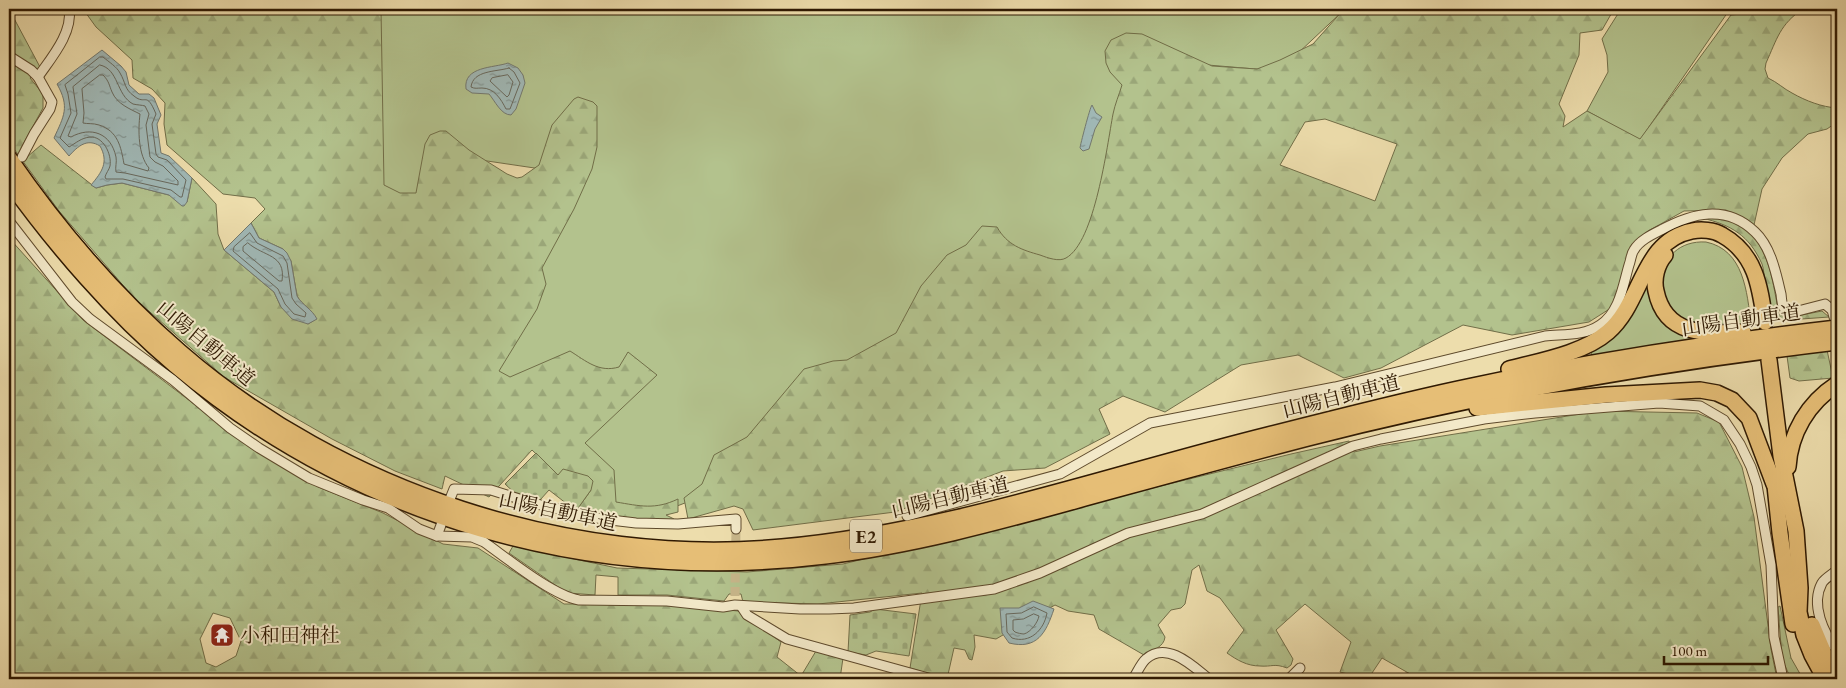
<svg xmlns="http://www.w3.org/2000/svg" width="1846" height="688" font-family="'EB Garamond','Noto Serif JP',serif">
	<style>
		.grass { fill: #b3c28d; stroke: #716e48 }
		.forest { fill: url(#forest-firs); stroke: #716e48; fill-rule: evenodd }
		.cemetery { fill: url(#cemetery-stones); stroke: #716e48 }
		.water { fill: url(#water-ripples); stroke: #73786e }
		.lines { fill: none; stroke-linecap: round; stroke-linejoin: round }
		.shore { stroke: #68685c; stroke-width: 1 }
		.minor-tunnel { stroke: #c7b68a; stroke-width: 9; stroke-dasharray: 9 4.5; stroke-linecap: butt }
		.minor-casing { stroke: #5e4a2c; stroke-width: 11 }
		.motorway-casing { stroke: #2f1902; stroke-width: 18 }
		.minor { stroke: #f3e9c9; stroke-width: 9 }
		.motorway { stroke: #e6be76; stroke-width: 15 }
		.labels { text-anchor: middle; stroke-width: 4; stroke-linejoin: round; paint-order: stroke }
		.shield { fill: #f3e9c9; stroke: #6a573e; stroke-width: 1 }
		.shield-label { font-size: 19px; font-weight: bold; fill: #2f1902 }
		.street-label { font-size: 20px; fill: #2f1902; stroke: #f3e9c9 }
		.poi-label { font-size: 20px; fill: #2f1902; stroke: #f3e9c9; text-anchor: start }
	</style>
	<defs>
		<pattern id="forest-firs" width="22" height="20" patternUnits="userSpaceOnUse" patternTransform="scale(1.25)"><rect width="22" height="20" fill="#b3c28d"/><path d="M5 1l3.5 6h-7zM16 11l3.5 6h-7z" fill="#9aa678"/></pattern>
		<pattern id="cemetery-stones" width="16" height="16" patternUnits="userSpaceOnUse" patternTransform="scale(1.25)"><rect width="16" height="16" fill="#b3c28d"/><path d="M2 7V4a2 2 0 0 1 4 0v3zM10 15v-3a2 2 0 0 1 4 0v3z" fill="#9aa678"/></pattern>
		<pattern id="water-ripples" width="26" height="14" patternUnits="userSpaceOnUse" patternTransform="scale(1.25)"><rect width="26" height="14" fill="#a0b8b6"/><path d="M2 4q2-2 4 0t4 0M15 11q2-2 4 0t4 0" fill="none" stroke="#839592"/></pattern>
	</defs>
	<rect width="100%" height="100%" fill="#edddac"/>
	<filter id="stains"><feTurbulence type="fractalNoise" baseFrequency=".004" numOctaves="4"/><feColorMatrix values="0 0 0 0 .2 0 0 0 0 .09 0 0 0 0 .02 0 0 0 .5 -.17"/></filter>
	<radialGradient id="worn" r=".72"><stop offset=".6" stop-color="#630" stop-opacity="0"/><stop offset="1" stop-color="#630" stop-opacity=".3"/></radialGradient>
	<g class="grass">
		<polygon points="378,9 1345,9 1279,71 1148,60 1076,262 893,350 703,496 659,513 609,504 505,394 494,372 575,174 440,154 427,212 380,193"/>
		<polygon points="1621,9 1730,9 1640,140 1587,111 1608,72 1607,55 1602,39"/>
		<path d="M1706,242C1744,250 1747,292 1751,324C1734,326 1714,329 1697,325C1646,311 1652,239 1706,242Z"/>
		<polygon points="1652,265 1653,302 1710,337 1592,356 1591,352 1615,337 1630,315"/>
	</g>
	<g class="forest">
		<path d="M9,9L40,67L30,78L43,94V108L21,148L27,157L41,145L96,188L107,185L122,183L169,195L187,202L192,178L216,204L218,234L224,250L274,292L281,307L308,324L316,319C312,309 302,305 297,296L291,261L283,249L259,238L251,223L265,209L255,198L223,194L167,145L164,124L165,103L152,89L133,78L132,60L96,27L83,9H381L384,185L400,193H416L425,144L430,135L440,131H446L469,150L507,174L517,178L522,177L539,165L552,125L574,99L578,97L593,102L597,106V147L592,169L574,209L542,268L546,284L537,309L499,371L510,377L570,351C586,361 599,373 619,367L628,352L657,375L585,443L614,470L616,502C640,506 655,510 678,499V512L666,515L674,519L673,523L638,522L576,511L591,490L558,475L532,450L489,497L445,476L442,489L395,471L332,439L224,377L134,298L59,211L9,142Z"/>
		<path d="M1344,9H1614L1602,30L1580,33L1579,55L1559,104L1565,116L1563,127L1587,111L1640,139L1731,15L1760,12L1762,9H1803C1780,24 1777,39 1766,63L1765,69L1768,78C1777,82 1784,89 1792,93C1806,101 1822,107 1837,108V122L1827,129L1808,134L1782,158L1762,189L1754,225L1726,210L1684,211L1648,231L1634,243L1611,308L1589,322L1512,335L1463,325L1381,368L1344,378L1298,355L1241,365L1165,412L1123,396L1099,409L1110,434L1045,468L1003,471L895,512L753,530L743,509L734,506L688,519L684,498L702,484L714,455L747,437L804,369L833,361L847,360L896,333L921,286L947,255L966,245L982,226L997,227C1007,245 1022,250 1040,255C1048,258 1059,262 1066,258C1095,242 1107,146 1113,114C1115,104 1119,95 1122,85L1110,72L1106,63L1105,51L1111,40L1126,33L1142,34L1212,66L1257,69L1280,60L1313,44ZM1325,119L1397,144L1375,201L1280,165L1305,122Z"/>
		<path d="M1722,217C1729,221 1739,224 1746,229C1770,249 1773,285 1779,314L1786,318L1822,311L1829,317L1774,321C1770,308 1768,296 1765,283C1764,277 1764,269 1762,264C1749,235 1731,225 1702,218Z"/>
		<path d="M9,238L83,320L251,447L318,487L383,513L443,544L478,548L564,604H671L738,611L781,642L777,657L801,676L816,651L843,658L840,679H9ZM213,613L230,618L241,641L236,656L216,667L206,663L200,639Z"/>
		<polygon points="1827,350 1833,378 1799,381 1790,378 1787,356"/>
		<path d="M1599,411L1697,413L1719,422L1742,467L1754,517L1771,649L1777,679H1419L1382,658L1368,679L1340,672L1351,642L1305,604L1276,630L1293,659L1291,665L1287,668C1274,663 1272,667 1260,666C1247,666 1237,660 1227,653L1244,630L1220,598L1207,591L1199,565L1192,570L1185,604L1181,608L1171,610L1158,625L1165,637C1164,647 1153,650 1144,655L1099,629L1094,615L1068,611L1055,605L996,639L974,635L975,647L972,660L969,659L965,650L954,648L947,679H946L910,668L922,593L818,604L743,602L741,594H729L724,601L667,595H618V577L596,575L595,595L569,593L558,587L509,553L513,546L617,568L747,572L843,564L1291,454L1349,441L1354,452L1380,446Z"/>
		<polygon points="1780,606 1791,658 1803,679 1791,679 1782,659 1778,607"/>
	</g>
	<g class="cemetery">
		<polygon points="536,453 558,475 563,469 588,476 593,481 591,490 576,511 549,490 532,509 505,484"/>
		<polygon points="875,609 916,614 909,656 876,651 866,655 848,652 850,615 870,612"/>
	</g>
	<g class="water">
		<path d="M102,50L121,66L126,72L129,85L139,94H149L154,98L161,115L157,124L161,153L169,156L192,178L187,202L184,206H182L169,195L122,183L107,185L96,188L91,185C102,172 109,162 100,146C87,138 78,146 69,156L54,138C64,116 70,107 57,84Z"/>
		<path d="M508,63L518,68L523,75L525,83L516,109L511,115C501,115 495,101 489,94L472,93L466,89C463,66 494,68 508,63Z"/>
		<path d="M1092,105L1096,113L1102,117L1095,129L1089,149L1083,151L1080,148C1080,146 1090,107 1092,105Z"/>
		<path d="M251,223L259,238L283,249L287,253L291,261L297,296C302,305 312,309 317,319L308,324L292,319L281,307L274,292L224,250Z"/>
		<path d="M1033,601L1054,609C1046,633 1037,650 1009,643L1002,633L1000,608H1019Z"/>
	</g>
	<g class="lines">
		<g class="shore">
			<path d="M100,57H103C109,62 117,67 120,73C126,83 124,89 134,96C146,106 146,90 156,114L152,124L156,154L158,157L167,160L186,180L182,197H180L171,190L123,179H106L105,177C106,173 109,170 110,166C112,154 103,136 90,137C81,138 76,143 69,147L60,138L71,113L68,94L65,85Z"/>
			<path d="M100,65C119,69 116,95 133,104C137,105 142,105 145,106L149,114L146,125L150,157L155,162L163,166L178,181V185L125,173L116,172C115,167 117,162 116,157C111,133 91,126 71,137L68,136L77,114L73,87Z"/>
			<path d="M509,68L514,72L520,83L510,109H506C501,99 494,88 482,88C477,88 475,89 471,87C473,70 496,72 509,68Z"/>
			<path d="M100,75H103C109,81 109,85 112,92C117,104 130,109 140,114C138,130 138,155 149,168L148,171L124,164C121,147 118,131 99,125C93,123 87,124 83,123L84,113L82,89Z"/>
			<polygon points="508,75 513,82 509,95 507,97 490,81 492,78"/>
			<polygon points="250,233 257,243 283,256 287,263 292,298 296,304 306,313 305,317 294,314 285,304 278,289 233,251 234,247"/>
			<path d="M248,243C264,257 286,254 282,281H279L243,251V247Z"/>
			<path d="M1034,607L1047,613C1044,630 1030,644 1012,638L1007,632L1006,614L1021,613Z"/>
			<path d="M1034,614L1039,616C1038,622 1031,632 1024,634C1022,634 1017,633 1015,632L1013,630V620L1023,619Z"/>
		</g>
		<polyline class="minor-tunnel" points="735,596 736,529"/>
		<g class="minor-casing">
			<g id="minor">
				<polyline points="9,56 31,70 38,77 52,102 50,109 34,134 22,157"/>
				<path d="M38,77C51,58 73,33 69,9"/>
				<path d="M9,221L72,302L90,319L173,380L230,428L259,448L309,478L363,500L388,508L419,529L437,536L472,537L484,542C508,559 552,595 579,600L667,601L723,607L735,605L800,609H829L854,608L994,589L1040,573L1128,533L1202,514L1353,446L1381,439L1484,419L1535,413L1659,403L1700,406L1724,420L1740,444L1751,467L1757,485L1771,565L1774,637L1783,679"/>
				<polyline points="450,499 454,489 491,490 532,503 602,519 636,523 678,524 736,519 736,529"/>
				<path d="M907,516L1060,474L1150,423L1335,387L1545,336C1564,334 1584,336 1600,325C1620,312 1623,285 1629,265C1631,260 1631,254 1634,250C1639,241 1651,235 1661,230C1692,213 1726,204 1755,232C1771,247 1776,273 1781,294C1782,301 1781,305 1786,311L1794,312L1825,304L1832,310L1834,317"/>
				<polyline points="437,536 441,525"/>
				<path d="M1837,570C1833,574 1825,578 1822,583C1810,605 1824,633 1837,651"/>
				<polyline points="741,606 747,615 787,639 932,679"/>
				<path d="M1133,679C1137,673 1141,663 1146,659C1167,640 1194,667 1209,679"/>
				<polyline points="1289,679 1300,668"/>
				<polyline points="1406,679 1407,678"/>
			</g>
		</g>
		<g class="motorway-casing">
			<g id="motorway">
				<path d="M9,158C58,229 114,295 180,352C340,491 570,567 782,547C948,532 1107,475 1268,435C1336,418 1404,400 1472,386C1593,361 1715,342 1837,328"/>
				<path d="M9,181C55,245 114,314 175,365C357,518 590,585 825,556C910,546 995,523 1078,500C1155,479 1231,458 1308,438C1483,393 1659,363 1837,342"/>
				<path d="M1665,255C1657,264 1653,279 1656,291C1665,336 1705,334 1743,332"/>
				<polyline points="1769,360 1781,456 1796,531 1800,588 1799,612 1804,635 1812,655 1825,679"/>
				<path d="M1509,369C1540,361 1584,353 1608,332C1643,302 1641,241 1692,231C1701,229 1714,230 1722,235C1756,254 1760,287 1765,322"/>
				<polyline points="1477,408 1606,395 1700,390 1717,393 1732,400 1749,418 1774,484"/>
				<path d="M1788,467C1790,433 1808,403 1837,384"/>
				<polyline points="1774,476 1780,533 1793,624"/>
				<polyline points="1812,625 1828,663 1837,678"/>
			</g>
		</g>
		<use href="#minor" class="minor"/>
		<use href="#motorway" class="motorway"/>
	</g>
	<defs>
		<g id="temple-square" transform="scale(1.25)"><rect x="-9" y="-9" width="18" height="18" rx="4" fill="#8f2418" stroke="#f3e9c9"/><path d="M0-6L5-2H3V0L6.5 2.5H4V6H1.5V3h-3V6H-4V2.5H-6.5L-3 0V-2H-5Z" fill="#fff"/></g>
	</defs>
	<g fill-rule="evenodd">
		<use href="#temple-square" x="222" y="635"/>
	</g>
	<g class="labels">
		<rect class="shield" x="850" y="519.5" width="32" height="33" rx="4"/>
		<g class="shield-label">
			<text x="866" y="543">E2</text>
		</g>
		<g class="street-label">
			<text transform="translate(1741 320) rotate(-8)" y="7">山陽自動車道</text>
			<text transform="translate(206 343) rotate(40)" y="7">山陽自動車道</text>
			<text transform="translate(1341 396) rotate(-14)" y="7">山陽自動車道</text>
			<text transform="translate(950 497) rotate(-13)" y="7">山陽自動車道</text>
			<text transform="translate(558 511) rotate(12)" y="7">山陽自動車道</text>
		</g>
		<g class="poi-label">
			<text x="240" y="642">小和田神社</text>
		</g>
	</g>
	<rect width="1846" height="688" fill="none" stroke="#edddac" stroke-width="30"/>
	<rect x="10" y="10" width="1826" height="668" fill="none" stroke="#2f1902" stroke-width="2.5"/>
	<rect x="15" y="15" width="1816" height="658" fill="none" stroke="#2f1902"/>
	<path d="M1664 656v8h104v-8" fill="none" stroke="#2f1902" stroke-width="2.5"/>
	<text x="1671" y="656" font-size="15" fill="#2f1902" stroke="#f3e9c9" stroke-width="4" paint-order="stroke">100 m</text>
	<rect width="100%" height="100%" filter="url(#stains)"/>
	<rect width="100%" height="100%" fill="url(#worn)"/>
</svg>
